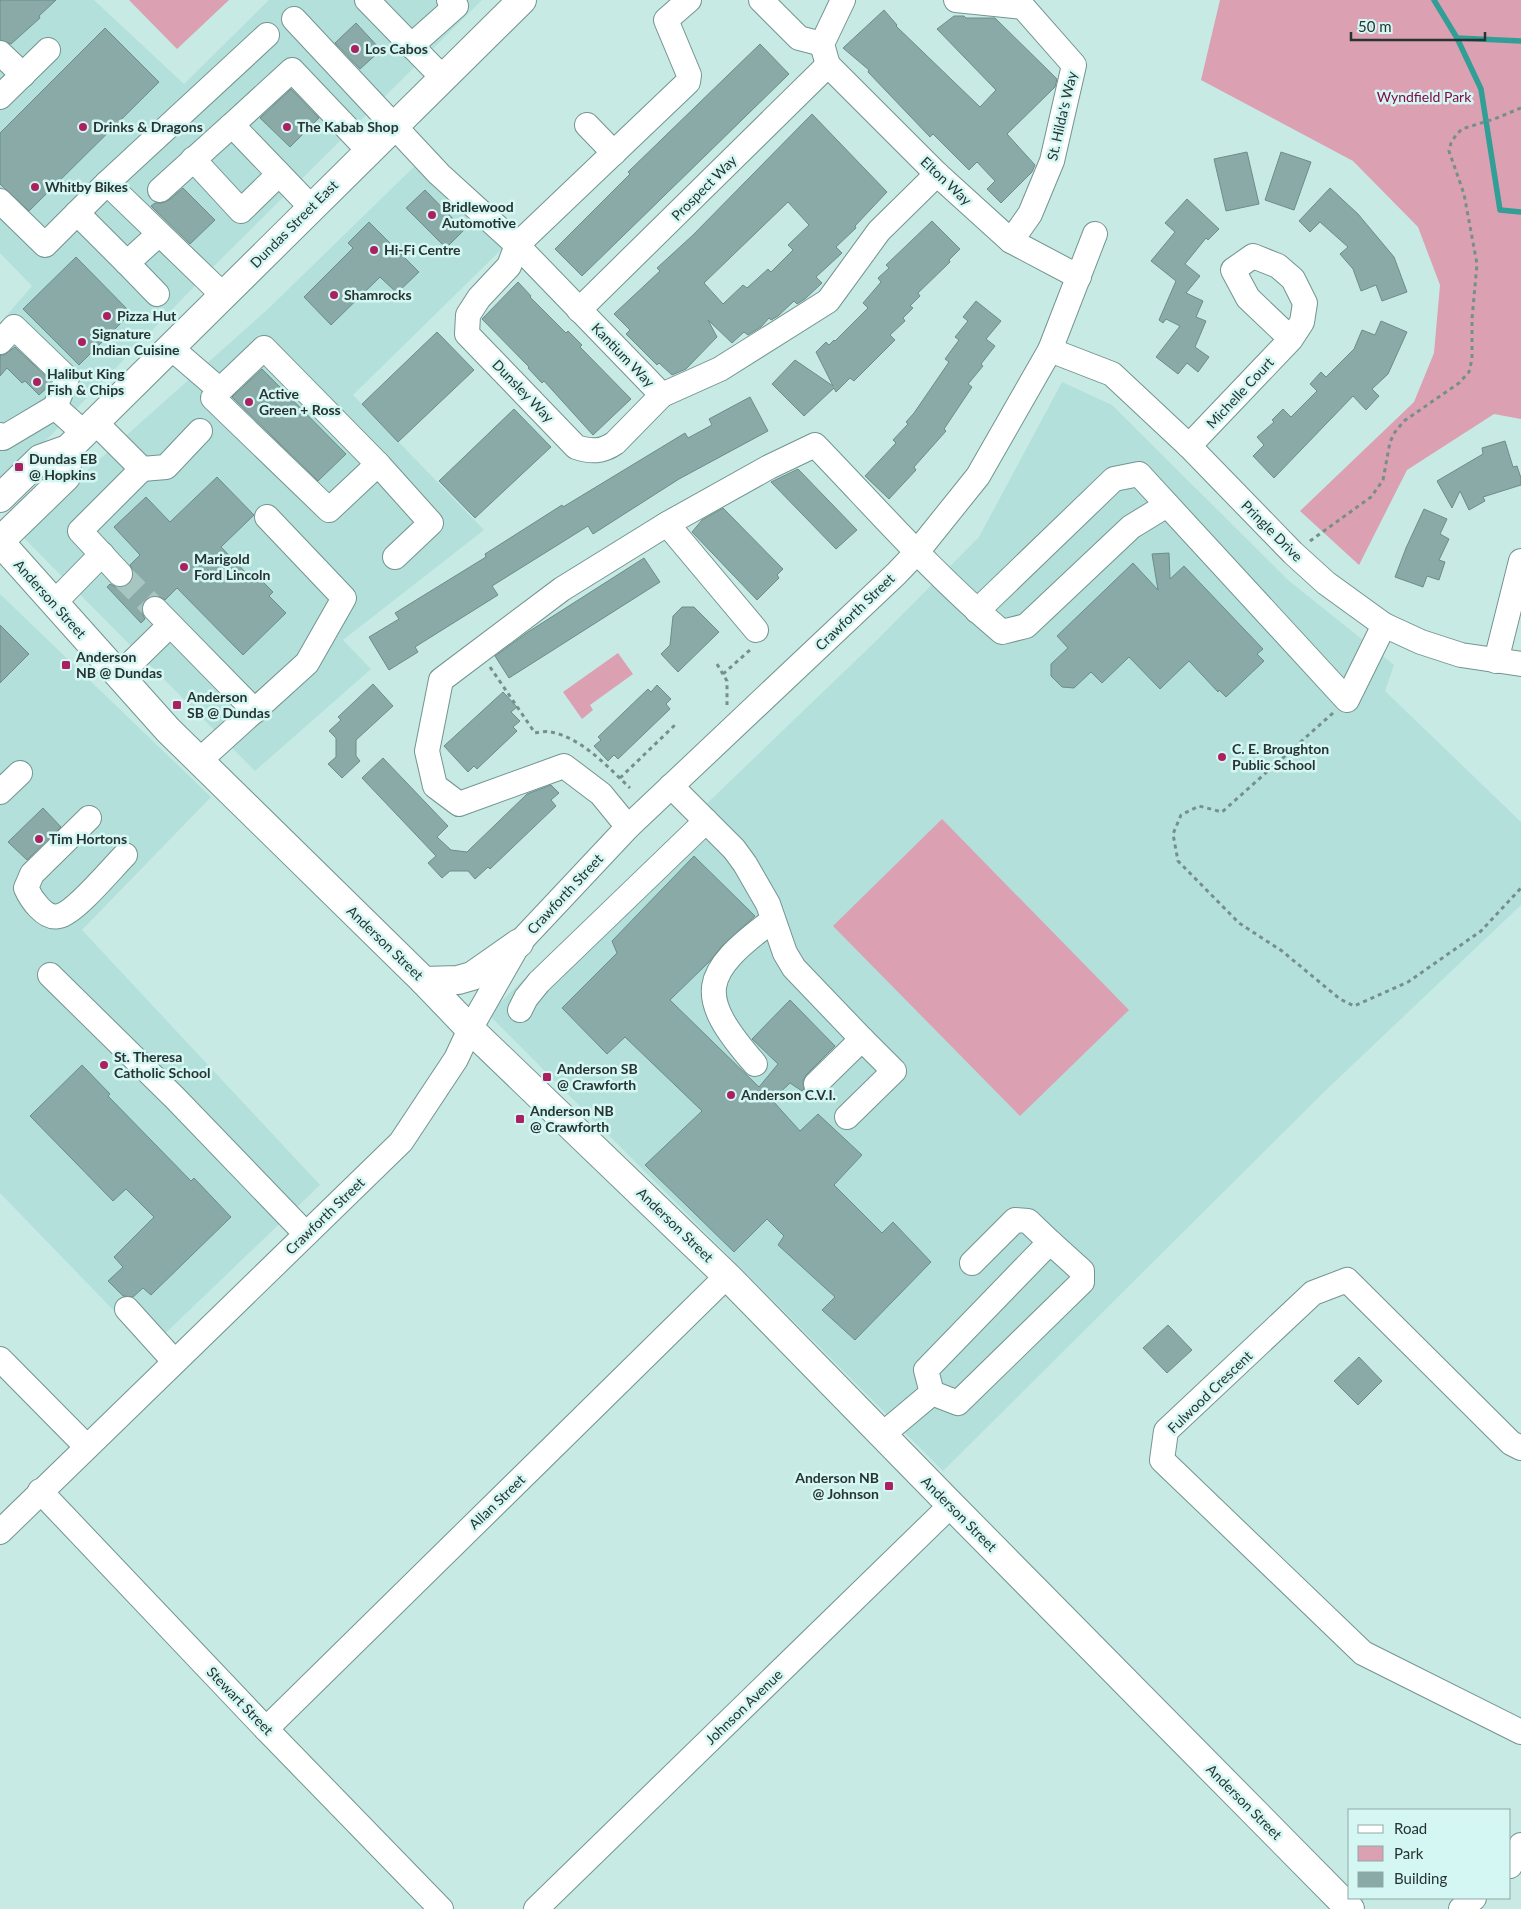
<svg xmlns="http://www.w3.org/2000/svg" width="1521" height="1909" font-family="Lato,sans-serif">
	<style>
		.built { fill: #b3e0db }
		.green { fill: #dba0b2 }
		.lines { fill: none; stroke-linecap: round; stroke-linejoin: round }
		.stream { stroke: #319f96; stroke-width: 5.5 }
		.building { fill: #89aaa6; stroke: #6c8d89; fill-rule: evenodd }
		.minor-tunnel { stroke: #a7c6c1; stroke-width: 24; stroke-dasharray: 24 12; stroke-linecap: butt }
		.minor-casing { stroke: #739490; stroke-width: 26 }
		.major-casing { stroke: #739490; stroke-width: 30 }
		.path { stroke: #778f8c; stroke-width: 3; stroke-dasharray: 4 4; stroke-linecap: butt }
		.minor { stroke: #fff; stroke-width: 24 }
		.major { stroke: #fff; stroke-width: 28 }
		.poi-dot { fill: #ab2060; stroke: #d4f7f3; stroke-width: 2 }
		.labels { text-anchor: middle; stroke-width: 5; stroke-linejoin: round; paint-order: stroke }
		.poi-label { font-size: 14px; font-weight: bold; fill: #273433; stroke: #d4f7f3; text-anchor: start }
		.park-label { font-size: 14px; fill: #810c45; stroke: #d4f7f3 }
		.street-label { font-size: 14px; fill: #273433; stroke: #d4f7f3 }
	</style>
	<rect width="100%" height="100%" fill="#c7eae5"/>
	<g class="built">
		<polygon points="0,0 94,0 184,84 269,0 482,0 214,266 1,487 0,485 0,323 32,286 0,253"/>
		<polygon points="422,159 506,245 353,395 484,530 343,640 371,669 255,771 18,532 268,309"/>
		<polygon points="1062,382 1112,405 1288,580 1394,665 1385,691 1521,822 1521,905 1324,1092 943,1471 488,1014 876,641 979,537"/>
		<polygon points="0,594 211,797 82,930 320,1185 150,1348 0,1193"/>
	</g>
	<g class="green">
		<polygon points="129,0 229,0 177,49"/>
		<polygon points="1220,0 1521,0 1521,419 1494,414 1407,470 1359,565 1300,511 1414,402 1434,353 1440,285 1418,227 1353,161 1201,80"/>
		<polygon points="618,653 633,674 590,705 593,710 582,719 563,692"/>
		<polygon points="942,819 1129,1010 1020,1116 833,926"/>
	</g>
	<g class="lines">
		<g class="stream">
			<polyline points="1434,0 1457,38 1481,89 1500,210 1521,212"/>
			<polyline points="1457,38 1521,41"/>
		</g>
	</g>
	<g class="building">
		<polygon points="0,0 56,0 39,16 40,18 11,44 0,40"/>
		<polygon points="884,10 897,25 896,26 980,107 996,90 937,29 954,16 964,16 966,18 995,18 1057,79 1055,87 1007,134 1035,165 1032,172 1001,203 987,189 995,181 977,162 969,170 933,134 930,137 868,72 869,70 843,48"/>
		<polygon points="356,23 381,50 360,69 335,43"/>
		<polygon points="105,28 159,82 29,211 0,184 0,133"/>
		<polygon points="760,44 789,74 582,276 555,249 630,174 628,172"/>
		<polygon points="291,89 319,118 290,147 260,118"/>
		<path d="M812,114L887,192L855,226L856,228L836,247L842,253L816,277L822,283L805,299L797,304L794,301L778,316L771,320L769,318L761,327L748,335L744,332L732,343L708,320L717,337L686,369L672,375L659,363L657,365L626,334L630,330L614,314L660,271L657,268L693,235ZM788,202L809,225L788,245L793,250L771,272L768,269L747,288L743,285L723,304L704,283Z"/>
		<polygon points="1247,152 1259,204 1226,211 1214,159"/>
		<polygon points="1281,152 1311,162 1294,210 1265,200"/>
		<polygon points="183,188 215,220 190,244 151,206 155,203 162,203 169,200"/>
		<polygon points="1330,188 1358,214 1394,257 1407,292 1382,301 1376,285 1361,291 1353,269 1340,254 1348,247 1320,222 1310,232 1299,221"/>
		<polygon points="425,190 464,230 446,248 406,208"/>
		<polygon points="1187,199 1219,229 1208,240 1206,238 1185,264 1200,276 1186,293 1203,301 1196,317 1206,321 1195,347 1209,357 1198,372 1187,363 1178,374 1156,357 1180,326 1166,319 1163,323 1159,320 1176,281 1151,261 1175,232 1165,223"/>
		<polygon points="932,221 960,249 949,260 950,262 918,293 920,296 910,306 913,308 903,318 905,321 890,335 895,340 854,381 850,378 836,392 834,388 804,416 772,384 795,360 833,386 816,352 826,342 829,345 834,340 835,341 868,308 863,303 881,282 878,278 889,268 886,265"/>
		<polygon points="369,222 419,272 397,293 380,277 331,325 304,297 353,248 348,243"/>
		<polygon points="76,257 131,313 79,365 23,309"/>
		<polygon points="518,282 531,296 530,297 566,333 568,331 582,345 580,347 631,399 593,435 544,381 542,383 528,368 529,367 482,319"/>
		<polygon points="976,301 1001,321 986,339 995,346 981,364 983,366 968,384 972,387 944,429 946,431 914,467 916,470 889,499 865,476 896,443 893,440 908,424 906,422 914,413 949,362 945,359 959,340 955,337 968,321 963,317"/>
		<polygon points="1381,321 1407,332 1388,374 1372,389 1379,396 1366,410 1353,396 1274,478 1253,456 1264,445 1257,437 1274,422 1272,420 1283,409 1291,417 1317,391 1310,384 1321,372 1326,377 1354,349 1362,330 1375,335"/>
		<polygon points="437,332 474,370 398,442 362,404"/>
		<polygon points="15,347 51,381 49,386 39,395 25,381 22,383 7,368 0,376 0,355 4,355"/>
		<polygon points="262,369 346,454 318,481 232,397"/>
		<polygon points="750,397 768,431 679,479 593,534 588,526 492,586 498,595 415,647 418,652 389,670 369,637 399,619 395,613 486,557 485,554 562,505 563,507 685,433 688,438 712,425 709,419"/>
		<polygon points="514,409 551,447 475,518 439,481"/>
		<polygon points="1505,441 1513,467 1517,466 1521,478 1521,485 1483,497 1485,501 1469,510 1460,491 1452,508 1437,481 1483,454 1482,448"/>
		<polygon points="798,469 857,530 836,549 771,482"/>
		<polygon points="217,477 254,515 221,547 251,578 255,574 273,592 269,596 286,613 243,655 177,588 165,600 158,596 151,596 146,599 142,606 142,613 145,619 141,623 107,587 110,584 116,587 123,587 130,584 133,578 133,571 130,565 140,555 114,527 146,497 170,522"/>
		<polygon points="723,508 783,569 777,575 779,578 757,600 692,532 702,520"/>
		<polygon points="1424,509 1447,519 1440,534 1449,539 1439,560 1445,562 1439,580 1427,576 1423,587 1395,577 1406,548"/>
		<polygon points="1169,553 1170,579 1184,566 1263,649 1257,654 1264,661 1226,697 1219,690 1218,692 1189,661 1160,689 1129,657 1102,683 1091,672 1074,688 1062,687 1051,676 1051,664 1068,648 1057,636 1133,563 1158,590 1152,554"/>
		<polygon points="644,558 660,582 509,678 495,656 528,632"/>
		<polygon points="682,607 694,607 719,632 678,672 661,654 670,645 673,616"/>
		<polygon points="0,625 29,654 0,683"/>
		<polygon points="373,684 393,706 356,740 356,756 360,761 342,778 328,764 336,757 336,738 329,731 341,720 338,717"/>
		<polygon points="657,685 671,699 666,704 670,709 618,759 614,755 608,761 594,746 601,740 598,737 648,689 651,692"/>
		<polygon points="503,692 517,707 511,712 520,721 513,727 517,731 477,769 474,766 468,772 444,746"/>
		<polygon points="383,758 448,826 437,837 451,850 467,852 527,794 551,785 559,793 551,800 556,806 490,869 488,867 475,879 468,871 450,871 442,878 428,863 436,856 362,778"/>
		<polygon points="43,808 61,827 27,860 8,842"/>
		<polygon points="694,856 755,916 722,946 709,962 670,1000 759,1087 778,1064 752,1039 790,1000 835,1046 806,1075 803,1081 804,1089 802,1091 790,1083 772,1100 800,1131 818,1114 862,1155 834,1185 882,1233 893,1222 931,1262 855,1340 822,1310 835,1297 778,1245 784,1236 767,1219 734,1252 645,1165 702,1111 625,1037 607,1054 562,1008 617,953 612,941"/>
		<polygon points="82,1065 110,1094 108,1096 191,1181 194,1178 231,1217 151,1295 143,1288 133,1297 123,1296 108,1281 123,1267 114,1257 154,1217 126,1189 113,1201 30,1116"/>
		<polygon points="1168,1325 1192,1350 1167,1373 1143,1348"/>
		<polygon points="1359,1357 1382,1381 1358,1405 1334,1381"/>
	</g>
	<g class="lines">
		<polyline class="minor-tunnel" points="120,574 155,609"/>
		<g class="minor-casing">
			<g id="minor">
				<polyline points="367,0 443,78"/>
				<polyline points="761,0 799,38 822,44"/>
				<polyline points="843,0 822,44 828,65 937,174 1011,241 1079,277"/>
				<polyline points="956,0 1023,7 1074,65 1052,161 1030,214 1011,241"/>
				<polyline points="294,19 439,174 517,245 662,395 720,369 828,301 879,231 937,174"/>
				<polyline points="411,46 456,6 449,0"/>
				<polyline points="0,53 23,75"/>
				<polyline points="0,97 48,50"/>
				<polyline points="232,125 292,70 369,151"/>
				<polyline points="587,125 614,153"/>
				<polyline points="193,159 241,211 279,174"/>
				<polyline points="107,183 223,295"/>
				<polyline points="160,190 232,125 311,207"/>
				<polyline points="0,201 45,245 107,183 267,35"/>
				<polyline points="77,213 127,263"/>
				<polyline points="157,294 127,263 159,234"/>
				<polyline points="579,310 828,65"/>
				<polyline points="0,342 14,327 67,378 55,407"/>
				<polyline points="170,347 220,390 264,348 378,464 329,510 213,398 220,390"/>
				<polyline points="1050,350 1112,374 1189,446 1293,553 1326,583 1384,625 1421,642 1461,655 1521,664"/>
				<path d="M662,395L615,443C602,452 591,452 576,447L467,334L468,315L479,298L509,266L517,245L688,82L689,75L666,20L689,0"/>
				<polyline points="95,422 142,469 80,531 120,574"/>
				<polyline points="0,435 3,438 55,407 84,433"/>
				<polyline points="1189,446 1291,339 1302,322 1305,303 1293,279 1278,266 1253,256 1233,270 1248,298 1291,339"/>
				<polyline points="378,464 431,523 395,557"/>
				<polyline points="142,469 166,467 200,431"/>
				<polyline points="667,524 756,630"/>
				<polyline points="54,603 102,554"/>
				<polyline points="155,609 255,711"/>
				<polyline points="977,611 1114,479 1139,474 1347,700 1384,625"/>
				<polyline points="1496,661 1521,561"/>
				<polyline points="119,675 170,625"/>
				<polyline points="199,761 307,663 344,598 267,517"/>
				<polyline points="671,786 734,849 745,864 768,904 785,953 794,968 862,1039 816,1084"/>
				<polyline points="0,792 20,773"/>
				<path d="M89,818L32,874L26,888C31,899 45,920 59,916C75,913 112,868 125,855"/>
				<path d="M628,827L601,794L564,766L459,804L435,786L427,751L441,680L562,589L667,524L769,467L815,445C876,508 935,576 1002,632L1026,626L1131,527L1167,505"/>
				<polyline points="50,975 176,1099 306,1234"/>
				<polyline points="520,1010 526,998 539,982 706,821"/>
				<path d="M755,1064C695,995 700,974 773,920"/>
				<polyline points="847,1117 894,1071 862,1039"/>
				<polygon points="1050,1242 1082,1271 1082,1282 958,1403 932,1393 926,1370"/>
				<polyline points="972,1263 1015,1220 1028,1221 1050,1242"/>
				<polyline points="127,1309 174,1361"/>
				<polyline points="0,1359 86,1446"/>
				<polyline points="882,1435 932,1393"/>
				<polyline points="1521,1448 1511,1443 1347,1280 1313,1293 1166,1431 1162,1460 1363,1653 1521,1732"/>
				<polyline points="40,1491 266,1729 441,1909"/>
				<polyline points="0,1532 401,1142 456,1059 470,1029 519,943 628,827 896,574 917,552 978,476 1050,350 1095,234"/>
				<polyline points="266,1729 727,1276"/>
				<polyline points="1510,1866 1521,1845"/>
				<polyline points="536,1909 951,1505"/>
				<polyline points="1461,1909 1474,1898"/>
			</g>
		</g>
		<g class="major-casing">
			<g id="major">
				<polyline points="0,498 40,459 68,449 522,0"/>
				<polyline points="0,541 66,477 68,449"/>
				<polyline points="0,542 168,730 424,981 470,1029 727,1276 951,1505 1350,1909"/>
				<polyline points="424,981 458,980 472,976 519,943"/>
			</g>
		</g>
		<g class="path">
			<polyline points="1310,541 1371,497 1383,480 1390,442 1395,432 1404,421 1459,383 1469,372 1472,359 1472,319 1477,264 1464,194 1449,151 1451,143 1456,135 1462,129 1494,119 1521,108"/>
			<polyline points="717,664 727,681 727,705"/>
			<path d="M490,667L535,733C540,732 546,731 551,732C582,738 608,767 630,788"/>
			<polyline points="723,674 750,650"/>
			<polyline points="1333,713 1222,812 1199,806 1181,815 1173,834 1178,861 1239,923 1282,951 1340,999 1354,1006 1408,982 1481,931 1521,888"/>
			<polyline points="620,778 677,723"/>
		</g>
		<use href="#minor" class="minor"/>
		<use href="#major" class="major"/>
	</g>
	<g class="poi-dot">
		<circle cx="355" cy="49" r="5"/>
		<circle cx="83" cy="127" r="5"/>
		<circle cx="287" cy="127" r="5"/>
		<circle cx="35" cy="187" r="5"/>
		<circle cx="432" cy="215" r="5"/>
		<circle cx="374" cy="250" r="5"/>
		<circle cx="334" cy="295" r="5"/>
		<circle cx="107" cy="316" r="5"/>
		<circle cx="82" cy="342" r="5"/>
		<circle cx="37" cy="382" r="5"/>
		<circle cx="249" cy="402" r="5"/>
		<rect x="14" y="462" width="10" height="10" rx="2.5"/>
		<circle cx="184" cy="567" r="5"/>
		<rect x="61" y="660" width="10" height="10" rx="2.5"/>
		<rect x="172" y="700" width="10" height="10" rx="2.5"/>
		<circle cx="1222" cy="757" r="5"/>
		<circle cx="39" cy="839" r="5"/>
		<circle cx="104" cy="1065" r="5"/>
		<rect x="542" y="1072" width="10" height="10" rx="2.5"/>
		<circle cx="731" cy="1095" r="5"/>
		<rect x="515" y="1114" width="10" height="10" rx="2.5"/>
		<rect x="884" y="1481" width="10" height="10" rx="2.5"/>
	</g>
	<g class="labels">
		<g class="poi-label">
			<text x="365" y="54">Los Cabos</text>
			<text x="93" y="132">Drinks &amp; Dragons</text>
			<text x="297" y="132">The Kabab Shop</text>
			<text x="45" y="192">Whitby Bikes</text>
			<text x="442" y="212">Bridlewood<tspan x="442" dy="16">Automotive</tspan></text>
			<text x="384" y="255">Hi-Fi Centre</text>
			<text x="344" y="300">Shamrocks</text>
			<text x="117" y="321">Pizza Hut</text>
			<text x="92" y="339">Signature<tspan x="92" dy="16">Indian Cuisine</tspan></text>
			<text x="47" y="379">Halibut King<tspan x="47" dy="16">Fish &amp; Chips</tspan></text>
			<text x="259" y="399">Active<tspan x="259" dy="16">Green + Ross</tspan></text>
			<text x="29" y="464">Dundas EB<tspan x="29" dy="16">@ Hopkins</tspan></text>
			<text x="194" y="564">Marigold<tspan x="194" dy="16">Ford Lincoln</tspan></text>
			<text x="76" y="662">Anderson<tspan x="76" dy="16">NB @ Dundas</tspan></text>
			<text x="187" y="702">Anderson<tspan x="187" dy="16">SB @ Dundas</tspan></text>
			<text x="1232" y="754">C. E. Broughton<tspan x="1232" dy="16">Public School</tspan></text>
			<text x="49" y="844">Tim Hortons</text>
			<text x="114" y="1062">St. Theresa<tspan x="114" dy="16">Catholic School</tspan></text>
			<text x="557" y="1074">Anderson SB<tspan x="557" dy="16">@ Crawforth</tspan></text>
			<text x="741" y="1100">Anderson C.V.I.</text>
			<text x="530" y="1116">Anderson NB<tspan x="530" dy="16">@ Crawforth</tspan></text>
			<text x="879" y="1483" text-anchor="end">Anderson NB<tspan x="879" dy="16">@ Johnson</tspan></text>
		</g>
		<g class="park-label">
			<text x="1424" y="102">Wyndfield Park</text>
		</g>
		<g class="street-label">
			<text transform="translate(1062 116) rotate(-77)" y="5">St. Hilda's Way</text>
			<text transform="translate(946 181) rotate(43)" y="5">Elton Way</text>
			<text transform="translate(704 188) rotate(-45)" y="5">Prospect Way</text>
			<text transform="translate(294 224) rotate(-45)" y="5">Dundas Street East</text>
			<text transform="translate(623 355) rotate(46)" y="5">Kantium Way</text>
			<text transform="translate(523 391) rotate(46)" y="5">Dunsley Way</text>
			<text transform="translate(1240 393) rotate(-47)" y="5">Michelle Court</text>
			<text transform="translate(1272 531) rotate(45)" y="5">Pringle Drive</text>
			<text transform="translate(50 599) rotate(48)" y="5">Anderson Street</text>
			<text transform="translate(855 612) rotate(-44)" y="5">Crawforth Street</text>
			<text transform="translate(565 894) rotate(-47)" y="5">Crawforth Street</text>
			<text transform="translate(385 943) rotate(44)" y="5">Anderson Street</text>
			<text transform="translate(325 1216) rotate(-44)" y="5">Crawforth Street</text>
			<text transform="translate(675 1225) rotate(44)" y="5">Anderson Street</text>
			<text transform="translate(1210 1392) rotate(-44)" y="5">Fulwood Crescent</text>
			<text transform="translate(497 1502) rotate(-44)" y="5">Allan Street</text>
			<text transform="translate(959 1514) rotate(45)" y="5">Anderson Street</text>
			<text transform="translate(240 1701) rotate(46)" y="5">Stewart Street</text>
			<text transform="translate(744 1707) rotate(-44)" y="5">Johnson Avenue</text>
			<text transform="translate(1244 1802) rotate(45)" y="5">Anderson Street</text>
		</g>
	</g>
	<rect x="1348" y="1809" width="162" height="90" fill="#d4f7f3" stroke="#8fa9a6"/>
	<rect x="1358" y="1825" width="25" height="8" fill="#ffffff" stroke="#8fa9a6"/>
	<text x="1394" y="1834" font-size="15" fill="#273433">Road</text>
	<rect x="1358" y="1846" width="25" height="15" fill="#dba0b2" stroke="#8fa9a6"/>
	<text x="1394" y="1859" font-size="15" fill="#273433">Park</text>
	<rect x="1358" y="1872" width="25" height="15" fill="#89aaa6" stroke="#8fa9a6"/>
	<text x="1394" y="1884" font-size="15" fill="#273433">Building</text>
	<path d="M1351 32v8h134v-8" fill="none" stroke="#273433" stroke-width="2.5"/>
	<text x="1358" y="32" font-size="15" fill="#273433" stroke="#d4f7f3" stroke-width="4" paint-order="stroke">50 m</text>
</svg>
